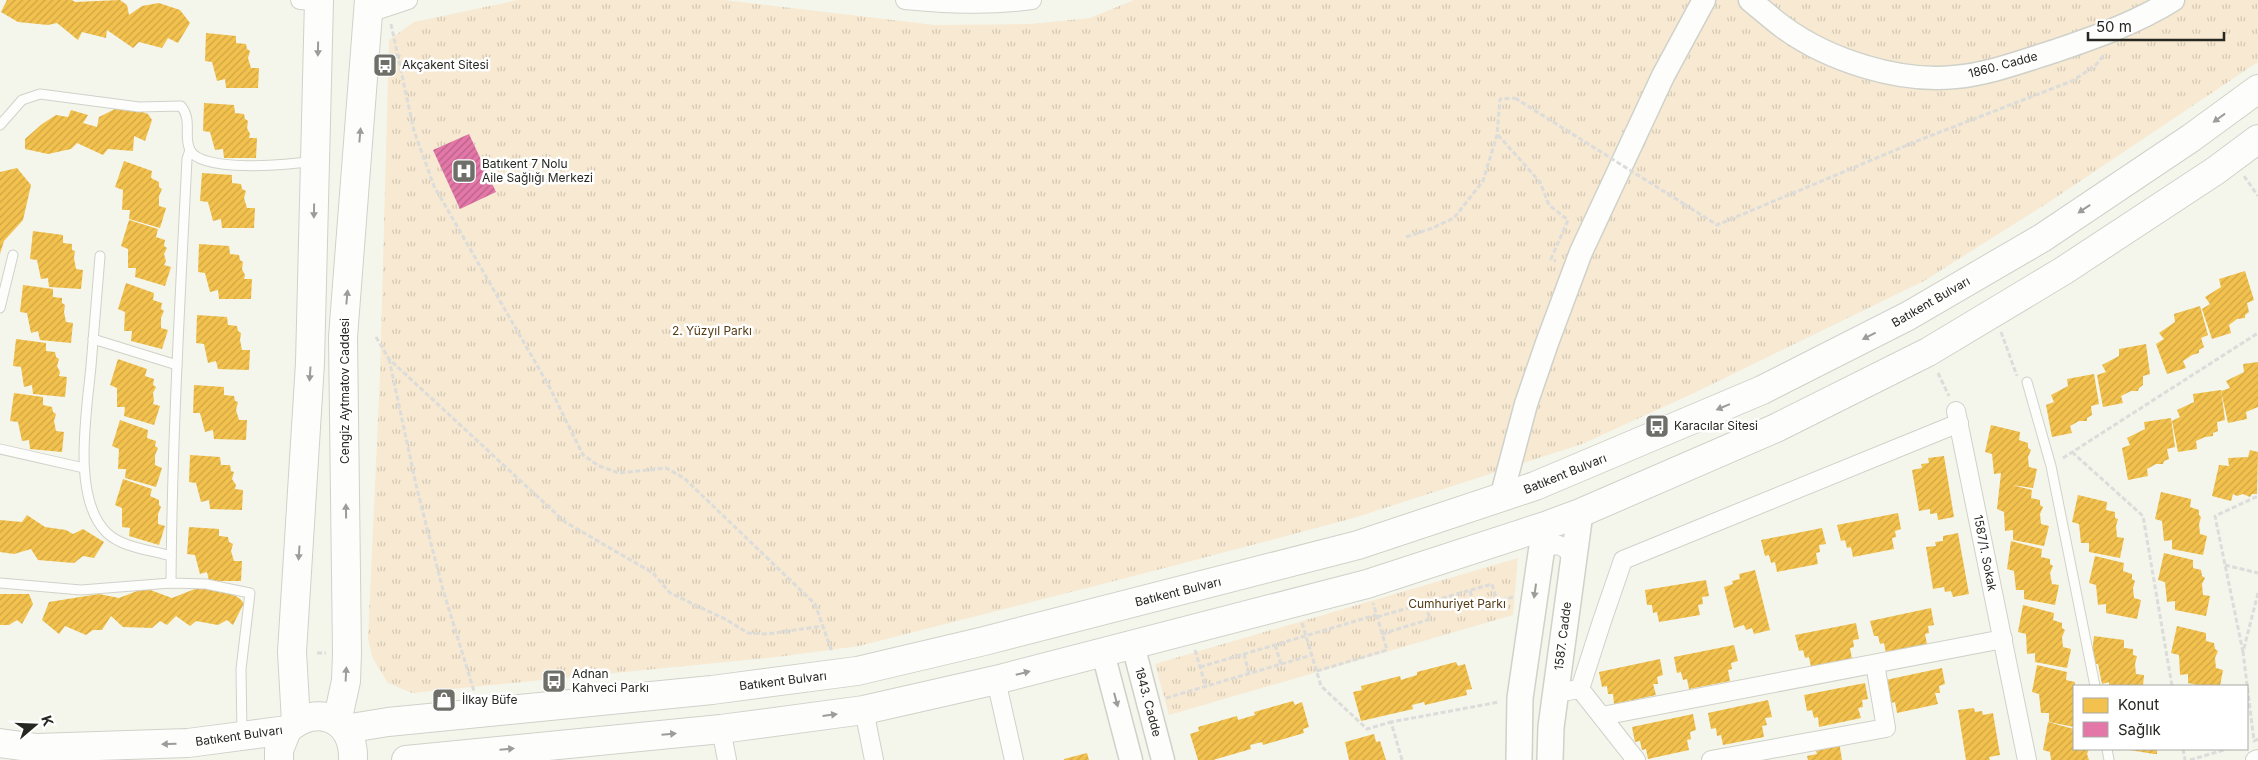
<svg xmlns="http://www.w3.org/2000/svg" width="2258" height="760" font-family="Inter,sans-serif">
	<style>
		.park { fill: url(#park-tufts) }
		.homes { fill: url(#homes-hatch) }
		.health { fill: url(#health-hatch) }
		.lines { fill: none; stroke-linecap: round; stroke-linejoin: round }
		.service-casing { stroke: #d0d1c9; stroke-width: 11 }
		.minor-casing { stroke: #d0d1c9; stroke-width: 20 }
		.tertiary-casing { stroke: #d0d1c9; stroke-width: 25 }
		.secondary-casing { stroke: #d0d1c9; stroke-width: 28 }
		.primary-casing { stroke: #d0d1c9; stroke-width: 30 }
		.path { stroke: #dcdcda; stroke-width: 3; stroke-dasharray: 5 2.5; stroke-linecap: butt }
		.service { stroke: #fdfefc; stroke-width: 9 }
		.minor { stroke: #fdfefc; stroke-width: 18 }
		.tertiary { stroke: #fdfefc; stroke-width: 22 }
		.secondary { stroke: #fdfefc; stroke-width: 25 }
		.primary { stroke: #fdfefc; stroke-width: 28 }
		.path-bridge { stroke: #dcdcda; stroke-width: 3; stroke-dasharray: 5 2.5; stroke-linecap: butt }
		.oneway { fill: #9c9d99 }
		.labels { text-anchor: middle; stroke-width: 5; stroke-linejoin: round; paint-order: stroke }
		.poi-label { font-size: 12px; fill: #262721; stroke: #fff; text-anchor: start }
		.street-label { font-size: 12px; fill: #262721; stroke: #fff }
		.park-label { font-size: 12px; fill: #553b13; stroke: #fff }
	</style>
	<defs>
		<pattern id="park-tufts" width="24" height="20" patternUnits="userSpaceOnUse" patternTransform="scale(1.25)"><rect width="24" height="20" fill="#f7e9d2"/><path d="M3 7l-1-3M5 7V3M7 7l1-3M15 17l-1-3M17 17v-4M19 17l1-3" fill="none" stroke="#d4c8b4"/></pattern>
		<pattern id="homes-hatch" width="6" height="6" patternUnits="userSpaceOnUse" patternTransform="scale(1.25)"><rect width="6" height="6" fill="#f2c14e"/><path d="M-1 1l2-2M0 6l6-6M5 7l2-2" fill="none" stroke="#cfa644"/></pattern>
		<pattern id="health-hatch" width="6" height="6" patternUnits="userSpaceOnUse" patternTransform="scale(1.25)"><rect width="6" height="6" fill="#e377a8"/><path d="M-1 1l2-2M0 6l6-6M5 7l2-2" fill="none" stroke="#b86288"/></pattern>
	</defs>
	<rect width="100%" height="100%" fill="#f4f6ec"/>
	<g class="park">
		<polygon points="518,0 724,0 935,25 1030,24 1090,18 1134,0 2258,0 2258,62 2052,200 1924,281 1694,393 1582,444 1354,518 1161,569 859,646 777,657 412,693 388,683 373,659 368,639 380,375 389,40 414,22"/>
		<polygon points="1518,558 1513,615 1169,715 1155,664"/>
	</g>
	<g class="homes">
		<polygon points="7,0 72,0 75,2 120,0 127,5 129,15 142,6 159,3 180,10 190,23 178,43 168,38 162,48 139,42 133,48 107,30 106,38 82,32 78,40 57,23 48,25 18,22 1,12"/>
		<polygon points="206,33 236,36 236,43 246,44 247,49 250,51 248,58 251,68 259,68 258,88 226,88 225,79 217,81 212,62 205,61"/>
		<polygon points="204,103 234,105 235,113 244,114 245,119 248,121 247,128 250,134 249,138 257,138 256,158 224,158 223,149 215,150 210,132 203,131"/>
		<polygon points="132,108 148,114 152,120 145,141 134,136 133,151 108,149 103,155 77,143 71,149 48,154 25,149 25,139 42,124 56,115 68,117 71,110 88,115 83,123 97,127 99,117 115,109"/>
		<polygon points="124,161 152,171 151,178 159,182 159,187 162,189 159,196 159,206 166,208 160,228 129,219 130,210 122,210 123,190 115,187"/>
		<polygon points="17,168 31,185 23,220 4,241 0,254 0,172"/>
		<polygon points="202,173 232,175 232,183 241,184 242,189 246,191 244,198 247,208 255,208 254,228 222,228 221,219 213,221 208,202 200,201"/>
		<polygon points="129,220 158,229 156,237 165,240 164,246 167,248 164,254 166,261 164,265 171,267 165,286 135,277 136,268 128,268 128,249 121,246"/>
		<polygon points="33,231 63,235 63,243 72,244 72,250 75,251 74,258 76,269 83,270 81,289 49,287 48,278 41,279 37,260 30,259"/>
		<polygon points="199,244 229,246 230,254 239,255 240,260 243,262 242,269 245,275 244,279 252,279 251,299 219,299 218,290 210,292 205,273 198,272"/>
		<polygon points="2245,271 2254,300 2247,303 2249,312 2245,315 2245,318 2237,319 2229,325 2231,333 2212,339 2202,309 2210,304 2205,297 2221,287 2219,279"/>
		<polygon points="126,283 154,293 153,300 162,303 161,309 164,311 161,318 161,328 168,330 162,349 131,341 132,331 124,331 125,312 118,309"/>
		<polygon points="23,285 53,289 53,297 62,298 62,303 65,305 64,312 66,322 73,323 71,343 40,340 38,331 31,333 27,313 20,312"/>
		<polygon points="2200,306 2208,335 2201,338 2204,347 2199,350 2199,353 2192,355 2183,361 2186,368 2167,374 2156,344 2164,339 2159,333 2175,322 2174,314"/>
		<polygon points="197,315 227,317 228,325 237,326 238,331 241,333 240,340 242,350 250,350 249,370 218,369 216,361 208,363 204,344 196,343"/>
		<polygon points="16,339 46,343 46,351 55,352 56,357 59,359 57,366 60,372 59,376 67,377 65,397 33,394 32,385 24,387 21,367 13,366"/>
		<polygon points="2146,344 2150,374 2143,376 2143,385 2139,388 2138,391 2131,391 2121,396 2123,403 2103,407 2097,375 2106,372 2102,365 2119,356 2119,349"/>
		<polygon points="118,359 147,369 145,376 154,379 153,385 156,387 153,393 154,400 153,404 160,406 154,425 124,416 125,407 117,407 117,388 110,385"/>
		<polygon points="2258,362 2258,407 2246,412 2247,419 2228,423 2221,391 2230,388 2226,381 2244,372 2243,364"/>
		<polygon points="2094,374 2099,404 2091,406 2092,415 2087,418 2087,421 2079,421 2070,426 2072,433 2052,437 2046,405 2054,402 2051,395 2068,386 2067,379"/>
		<polygon points="194,385 224,387 224,395 234,396 235,401 238,402 236,410 239,420 247,420 246,440 214,439 213,430 205,432 200,413 193,413"/>
		<polygon points="2221,390 2225,420 2217,422 2218,431 2213,433 2213,436 2205,437 2196,441 2197,449 2178,452 2172,421 2180,417 2177,410 2194,402 2193,394"/>
		<polygon points="14,393 43,397 43,405 52,407 53,412 56,414 54,421 56,431 64,432 62,452 30,449 29,440 22,441 18,422 10,421"/>
		<polygon points="2171,418 2175,447 2167,449 2169,459 2164,461 2163,464 2156,464 2147,469 2148,476 2128,480 2122,448 2130,445 2127,438 2145,429 2144,422"/>
		<polygon points="120,420 148,430 147,438 156,441 155,446 158,448 155,455 155,465 162,468 156,487 125,478 126,469 118,469 119,449 112,446"/>
		<polygon points="1991,425 2020,432 2019,440 2028,443 2028,448 2031,450 2028,457 2029,467 2037,469 2033,488 2012,485 2032,490 2031,498 2040,500 2040,505 2043,507 2040,514 2041,524 2049,526 2044,546 2013,540 2013,530 2005,531 2004,512 1997,509 2001,473 1994,474 1992,454 1985,452"/>
		<polygon points="2250,450 2258,452 2257,494 2252,494 2250,497 2243,494 2237,496 2233,494 2231,501 2212,496 2219,465 2229,466 2228,458 2248,457"/>
		<polygon points="190,455 220,457 221,465 230,465 231,471 234,472 232,479 236,485 235,489 243,490 242,510 210,509 209,500 201,502 196,483 189,482"/>
		<polygon points="1944,456 1954,517 1938,520 1937,513 1930,514 1930,509 1919,511 1912,470 1922,468 1921,464 1929,463 1928,458"/>
		<polygon points="123,479 152,489 150,496 159,500 159,505 161,507 158,514 158,524 165,526 159,545 129,536 130,528 122,527 122,508 115,505"/>
		<polygon points="2161,492 2191,499 2190,507 2199,510 2199,515 2201,517 2199,524 2200,534 2207,536 2203,555 2172,549 2172,540 2164,541 2162,521 2155,519"/>
		<polygon points="2078,495 2107,502 2106,510 2115,512 2115,518 2118,519 2116,526 2117,537 2124,538 2120,558 2089,552 2089,543 2081,543 2079,524 2072,522"/>
		<polygon points="1898,513 1901,529 1895,531 1896,537 1892,538 1894,549 1853,557 1851,547 1847,548 1845,540 1841,541 1837,525"/>
		<polygon points="27,515 45,527 66,530 73,534 83,529 104,542 94,558 83,556 74,563 38,560 31,549 14,554 0,552 0,520 22,522"/>
		<polygon points="189,527 219,529 219,536 228,537 229,542 233,544 231,551 234,561 242,561 241,581 209,581 207,572 200,574 195,555 187,554"/>
		<polygon points="1822,528 1826,544 1819,545 1820,552 1816,553 1818,564 1777,572 1775,562 1771,563 1769,555 1765,556 1761,540"/>
		<polygon points="1958,533 1969,594 1953,597 1951,591 1945,592 1944,587 1933,589 1926,547 1936,546 1935,542 1943,541 1943,536"/>
		<polygon points="2011,541 2042,549 2041,557 2050,559 2050,564 2053,566 2050,573 2052,584 2059,585 2055,605 2024,599 2024,590 2016,590 2014,571 2007,569"/>
		<polygon points="2164,553 2193,560 2193,568 2201,570 2202,576 2205,578 2202,584 2203,595 2210,596 2206,616 2175,610 2175,601 2167,602 2165,582 2158,580"/>
		<polygon points="2095,556 2124,563 2123,571 2132,574 2132,579 2135,581 2133,588 2134,598 2141,600 2137,619 2106,613 2106,604 2098,605 2096,585 2089,583"/>
		<polygon points="1755,570 1770,630 1754,634 1752,628 1746,630 1744,625 1734,628 1724,587 1733,584 1732,581 1740,579 1739,574"/>
		<polygon points="1706,580 1709,596 1702,597 1703,604 1698,605 1700,615 1659,622 1657,612 1653,613 1652,605 1647,605 1645,590"/>
		<polygon points="200,587 230,593 239,598 244,603 233,625 227,620 218,625 196,621 190,626 176,616 167,625 160,621 152,628 123,627 111,616 102,630 93,630 86,635 65,626 59,634 42,620 49,602 99,594 119,598 145,588 172,598"/>
		<polygon points="0,594 29,594 33,604 22,624 17,620 9,625 0,625"/>
		<polygon points="2023,605 2054,613 2053,620 2062,623 2062,628 2065,630 2062,637 2063,647 2071,649 2067,668 2035,662 2035,653 2027,654 2026,634 2018,632"/>
		<polygon points="1931,608 1934,625 1928,626 1929,633 1925,634 1927,644 1886,653 1884,643 1880,644 1878,636 1874,636 1870,621"/>
		<polygon points="1856,623 1859,639 1853,640 1854,647 1850,648 1852,659 1811,667 1809,657 1805,658 1803,650 1799,651 1795,635"/>
		<polygon points="2177,626 2206,633 2206,641 2214,643 2215,649 2218,651 2215,658 2216,668 2223,670 2220,686 2202,686 2188,683 2188,674 2180,675 2179,655 2171,653"/>
		<polygon points="2094,636 2124,640 2124,648 2133,649 2133,655 2137,656 2135,664 2136,674 2144,675 2143,686 2109,686 2109,682 2102,684 2098,664 2091,663"/>
		<polygon points="1734,645 1738,661 1731,663 1732,669 1728,670 1730,681 1689,689 1687,679 1683,680 1681,672 1677,673 1674,657"/>
		<polygon points="1660,659 1663,675 1657,677 1658,684 1653,684 1656,695 1614,704 1613,694 1608,694 1607,686 1602,687 1599,672"/>
		<polygon points="1456,662 1458,666 1465,664 1472,689 1466,690 1467,695 1425,705 1424,702 1412,705 1413,709 1361,721 1353,692 1362,690 1361,686 1400,676 1401,680 1417,675 1417,672"/>
		<polygon points="2037,665 2067,672 2066,680 2075,682 2074,727 2049,722 2049,713 2041,713 2039,694 2032,692"/>
		<polygon points="1942,668 1945,684 1939,686 1940,693 1935,693 1938,704 1897,713 1895,702 1891,703 1889,695 1881,681"/>
		<polygon points="1865,683 1868,699 1862,700 1863,707 1858,708 1861,718 1819,727 1818,717 1814,718 1812,710 1807,711 1804,695"/>
		<polygon points="1768,700 1772,717 1765,718 1767,725 1762,726 1764,737 1723,745 1721,735 1717,736 1716,728 1711,729 1708,713"/>
		<polygon points="1293,701 1295,705 1302,702 1309,727 1303,729 1304,733 1263,745 1262,742 1250,745 1251,749 1213,760 1198,760 1190,734 1199,731 1198,727 1237,716 1238,720 1255,715 1254,712"/>
		<polygon points="1974,708 1975,712 1982,711 1983,715 1993,713 2000,755 1989,757 1990,760 1966,760 1958,710"/>
		<polygon points="1693,714 1696,730 1690,732 1691,739 1687,740 1689,750 1648,759 1646,749 1642,750 1640,741 1635,742 1632,727"/>
		<polygon points="2048,722 2074,729 2074,749 2089,749 2087,754 2089,760 2051,760 2050,752 2043,750"/>
		<polygon points="1374,734 1376,742 1380,741 1386,760 1349,760 1345,742"/>
		<polygon points="1839,742 1842,760 1808,760 1807,756 1817,754 1816,751 1825,749 1824,745"/>
		<polygon points="2123,749 2157,749 2157,754 2154,754"/>
		<polygon points="1087,753 1089,760 1064,760 1064,759"/>
	</g>
	<polygon class="health" points="469,134 496,192 460,209 433,150"/>
	<g class="lines">
		<g class="service-casing">
			<g id="service">
				<path d="M0,125L22,100L40,94L139,107L181,106C193,121 183,136 190,150C201,173 290,165 312,161"/>
				<path d="M100,256C97,293 94,329 91,366C87,411 71,498 107,533C123,548 151,550 171,556"/>
				<polyline points="0,308 13,255"/>
				<polyline points="93,339 177,365"/>
				<polyline points="2027,382 2051,466 2095,686"/>
				<polyline points="0,449 84,468"/>
				<polyline points="0,583 81,590 171,583 206,584 250,593 241,669 242,734"/>
				<path d="M171,583C172,442 180,300 187,159L190,150"/>
				<polyline points="2107,749 2109,760"/>
			</g>
		</g>
		<g class="minor-casing">
			<g id="minor">
				<polyline points="300,0 319,1"/>
				<path d="M905,0C948,4 989,6 1032,0"/>
				<polyline points="369,13 408,0"/>
				<polyline points="1956,411 2027,760"/>
				<polyline points="1540,558 1549,546 1559,545 1569,551 1572,563"/>
				<polyline points="996,680 1014,760"/>
				<polyline points="1580,689 1636,760"/>
				<polyline points="1555,693 1580,689 1602,621 1623,560 1959,423"/>
				<polyline points="864,710 874,760"/>
				<polyline points="1602,716 2003,639"/>
				<polyline points="721,729 727,760"/>
				<polyline points="1711,760 1886,728 1875,664"/>
				<polyline points="2255,760 2258,759"/>
			</g>
		</g>
		<g class="tertiary-casing">
			<g id="tertiary">
				<path d="M1750,0C1761,9 1772,19 1783,27C1828,60 1899,83 1955,77C1989,74 2023,61 2055,51C2096,37 2136,23 2173,0"/>
				<polyline points="1501,498 1526,404 1547,343 1581,252 1663,76 1704,0"/>
				<polyline points="1133,645 1163,760"/>
				<polyline points="1103,653 1131,760"/>
			</g>
		</g>
		<g class="secondary-casing">
			<g id="secondary">
				<polyline points="1519,760 1520,698 1545,526"/>
				<polyline points="1550,760 1551,727 1580,513"/>
			</g>
		</g>
		<g class="primary-casing">
			<g id="primary">
				<polyline points="296,722 292,652 310,363 319,0"/>
				<polyline points="337,722 346,681 347,653 343,337 369,0"/>
				<polyline points="345,729 388,722 712,690 857,671 984,641 1358,545 1535,486 1762,390 1908,316 2042,238 2191,138 2258,89"/>
				<path d="M0,743L37,748L188,743L287,730C317,702 355,719 353,760"/>
				<polyline points="279,760 279,750 287,730"/>
				<polyline points="406,760 721,729 864,710 996,680 1367,584 1545,526 1580,513 1776,428 1928,352 2063,271 2215,171 2258,139"/>
			</g>
		</g>
		<g class="path">
			<polyline points="391,24 414,131 434,186 550,388 583,455 599,466 619,473 666,468 684,478 815,604 832,652"/>
			<polyline points="1498,135 1540,182 1549,205 1568,220 1551,259 1556,261"/>
			<polyline points="2244,176 2258,196"/>
			<polyline points="1684,204 1717,225 1917,141 2072,81 2095,66 2103,56"/>
			<polyline points="1406,237 1430,229 1454,218 1483,181 1497,135 1500,99 1515,98"/>
			<polyline points="2001,332 2017,376"/>
			<polyline points="376,337 389,359 565,522 653,573 670,593 727,620 748,633 768,634 823,626"/>
			<polyline points="389,359 417,489 443,590 474,691"/>
			<polyline points="1938,373 1949,396"/>
			<polyline points="2072,452 2143,516 2172,686"/>
			<polyline points="2063,458 2258,333"/>
			<polyline points="2225,565 2258,573"/>
			<polyline points="1470,591 1475,608 1513,597"/>
			<polyline points="2258,593 2243,652 2254,741 2258,739"/>
			<polyline points="1377,617 1492,584 1497,601"/>
			<polyline points="1302,623 1321,686 1367,729 1391,722"/>
			<polyline points="1382,634 1430,619 1425,603"/>
			<polyline points="1275,645 1281,664"/>
			<polyline points="1195,650 1206,687"/>
			<polyline points="2243,652 2215,516 2258,496"/>
			<polyline points="317,653 326,653"/>
			<polyline points="1244,654 1249,674"/>
			<polyline points="1200,667 1376,615"/>
			<polyline points="1317,671 1387,650 1373,603"/>
			<polyline points="1166,698 1312,655"/>
			<polyline points="2183,749 2185,760"/>
			<polyline points="1402,760 1391,722 1499,702"/>
			<polyline points="2190,760 2227,749"/>
		</g>
		<use href="#service" class="service"/>
		<use href="#minor" class="minor"/>
		<use href="#tertiary" class="tertiary"/>
		<use href="#secondary" class="secondary"/>
		<use href="#primary" class="primary"/>
		<polyline class="path-bridge" points="1515,98 1684,204"/>
	</g>
	<defs><path id="oneway-solid" d="M-6-.8H1V-3.2L6.5 0L1 3.2V.8H-6Z" transform="scale(1.25)"/></defs>
	<g class="oneway">
		<use href="#oneway-solid" transform="translate(318 49) rotate(91)"/>
		<use href="#oneway-solid" transform="translate(2219 118) rotate(144)"/>
		<use href="#oneway-solid" transform="translate(360 135) rotate(-85)"/>
		<use href="#oneway-solid" transform="translate(2084 209) rotate(146)"/>
		<use href="#oneway-solid" transform="translate(314 211) rotate(91)"/>
		<use href="#oneway-solid" transform="translate(347 297) rotate(-85)"/>
		<use href="#oneway-solid" transform="translate(1869 336) rotate(153)"/>
		<use href="#oneway-solid" transform="translate(310 374) rotate(94)"/>
		<use href="#oneway-solid" transform="translate(1723 407) rotate(157)"/>
		<use href="#oneway-solid" transform="translate(346 511) rotate(-91)"/>
		<use href="#oneway-solid" transform="translate(299 553) rotate(94)"/>
		<use href="#oneway-solid" transform="translate(1535 591) rotate(98)"/>
		<use href="#oneway-solid" transform="translate(1023 673) rotate(-14)"/>
		<use href="#oneway-solid" transform="translate(346 674) rotate(-87)"/>
		<use href="#oneway-solid" transform="translate(1116 700) rotate(75)"/>
		<use href="#oneway-solid" transform="translate(830 715) rotate(-7)"/>
		<use href="#oneway-solid" transform="translate(669 734) rotate(-5)"/>
		<use href="#oneway-solid" transform="translate(169 744) rotate(178)"/>
		<use href="#oneway-solid" transform="translate(507 749) rotate(-5)"/>
	</g>
	<defs>
		<g id="bus-square" transform="scale(1.25)"><rect x="-9" y="-9" width="18" height="18" rx="4" fill="#6e6f68" stroke="#fff"/><path d="M-5-6H5V4H4V6H2V4H-2V6H-4V4H-5ZM-3.5-4V0h7V-4ZM-3.5 1.2v1.5H-2V1.2ZM2 1.2v1.5H3.5V1.2Z" fill="#fff"/></g>
		<g id="hospital-square" transform="scale(1.25)"><rect x="-9" y="-9" width="18" height="18" rx="4" fill="#6e6f68" stroke="#fff"/><path d="M-5-5h3v3.5h4V-5h3V5h-3V1.5h-4V5h-3Z" fill="#fff"/></g>
		<g id="shop-square" transform="scale(1.25)"><rect x="-9" y="-9" width="18" height="18" rx="4" fill="#6e6f68" stroke="#fff"/><path d="M-5-2.5h2.3a2.7 3.5 0 0 1 5.4 0H5L5.5 6h-11ZM-1.5-2.5h3a1.5 2.3 0 0 0-3 0Z" fill="#fff"/></g>
	</defs>
	<g fill-rule="evenodd">
		<use href="#bus-square" x="385" y="65"/>
		<use href="#hospital-square" x="464" y="171"/>
		<use href="#bus-square" x="1657" y="426"/>
		<use href="#bus-square" x="554" y="681"/>
		<use href="#shop-square" x="444" y="700"/>
	</g>
	<g class="labels">
		<g class="poi-label">
			<text x="402" y="69">Akçakent Sitesi</text>
			<text x="482" y="168">Batıkent 7 Nolu<tspan x="482" dy="14">Aile Sağlığı Merkezi</tspan></text>
			<text x="1674" y="430">Karacılar Sitesi</text>
			<text x="572" y="678">Adnan<tspan x="572" dy="14">Kahveci Parkı</tspan></text>
			<text x="462" y="704">İlkay Büfe</text>
		</g>
		<g class="street-label">
			<text transform="translate(2003 65) rotate(-15)" y="4">1860. Cadde</text>
			<text transform="translate(1931 302) rotate(-30)" y="4">Batıkent Bulvarı</text>
			<text transform="translate(345 391) rotate(-90)" y="4">Cengiz Aytmatov Caddesi</text>
			<text transform="translate(1565 474) rotate(-22)" y="4">Batıkent Bulvarı</text>
			<text transform="translate(1985 553) rotate(79)" y="4">1587/1. Sokak</text>
			<text transform="translate(1178 592) rotate(-14)" y="4">Batıkent Bulvarı</text>
			<text transform="translate(1563 636) rotate(-83)" y="4">1587. Cadde</text>
			<text transform="translate(783 681) rotate(-7)" y="4">Batıkent Bulvarı</text>
			<text transform="translate(1148 702) rotate(75)" y="4">1843. Cadde</text>
			<text transform="translate(239 736) rotate(-8)" y="4">Batıkent Bulvarı</text>
		</g>
		<g class="park-label">
			<text x="712" y="335">2. Yüzyıl Parkı</text>
			<text x="1457" y="608">Cumhuriyet Parkı</text>
		</g>
	</g>
	<rect x="2073" y="685" width="175" height="65" fill="#ffffff" stroke="#a8a9a6"/>
	<rect x="2083" y="698" width="25" height="15" fill="#f2c14e" stroke="#a8a9a6"/>
	<text x="2118" y="710" font-size="15" fill="#262721">Konut</text>
	<rect x="2083" y="722" width="25" height="15" fill="#e377a8" stroke="#a8a9a6"/>
	<text x="2118" y="735" font-size="15" fill="#262721">Sağlık</text>
	<g transform="translate(35 725) rotate(71)" stroke="#ffffff" stroke-width="4" paint-order="stroke">
	<path d="M0-4L9 19L0 12L-9 19Z" fill="#262721"/>
	<text y="-8" font-size="14" font-weight="bold" text-anchor="middle" fill="#262721">K</text>
	</g>
	<path d="M2088 32v8h136v-8" fill="none" stroke="#262721" stroke-width="2.5"/>
	<text x="2096" y="32" font-size="15" fill="#262721" stroke="#ffffff" stroke-width="4" paint-order="stroke">50 m</text>
</svg>
